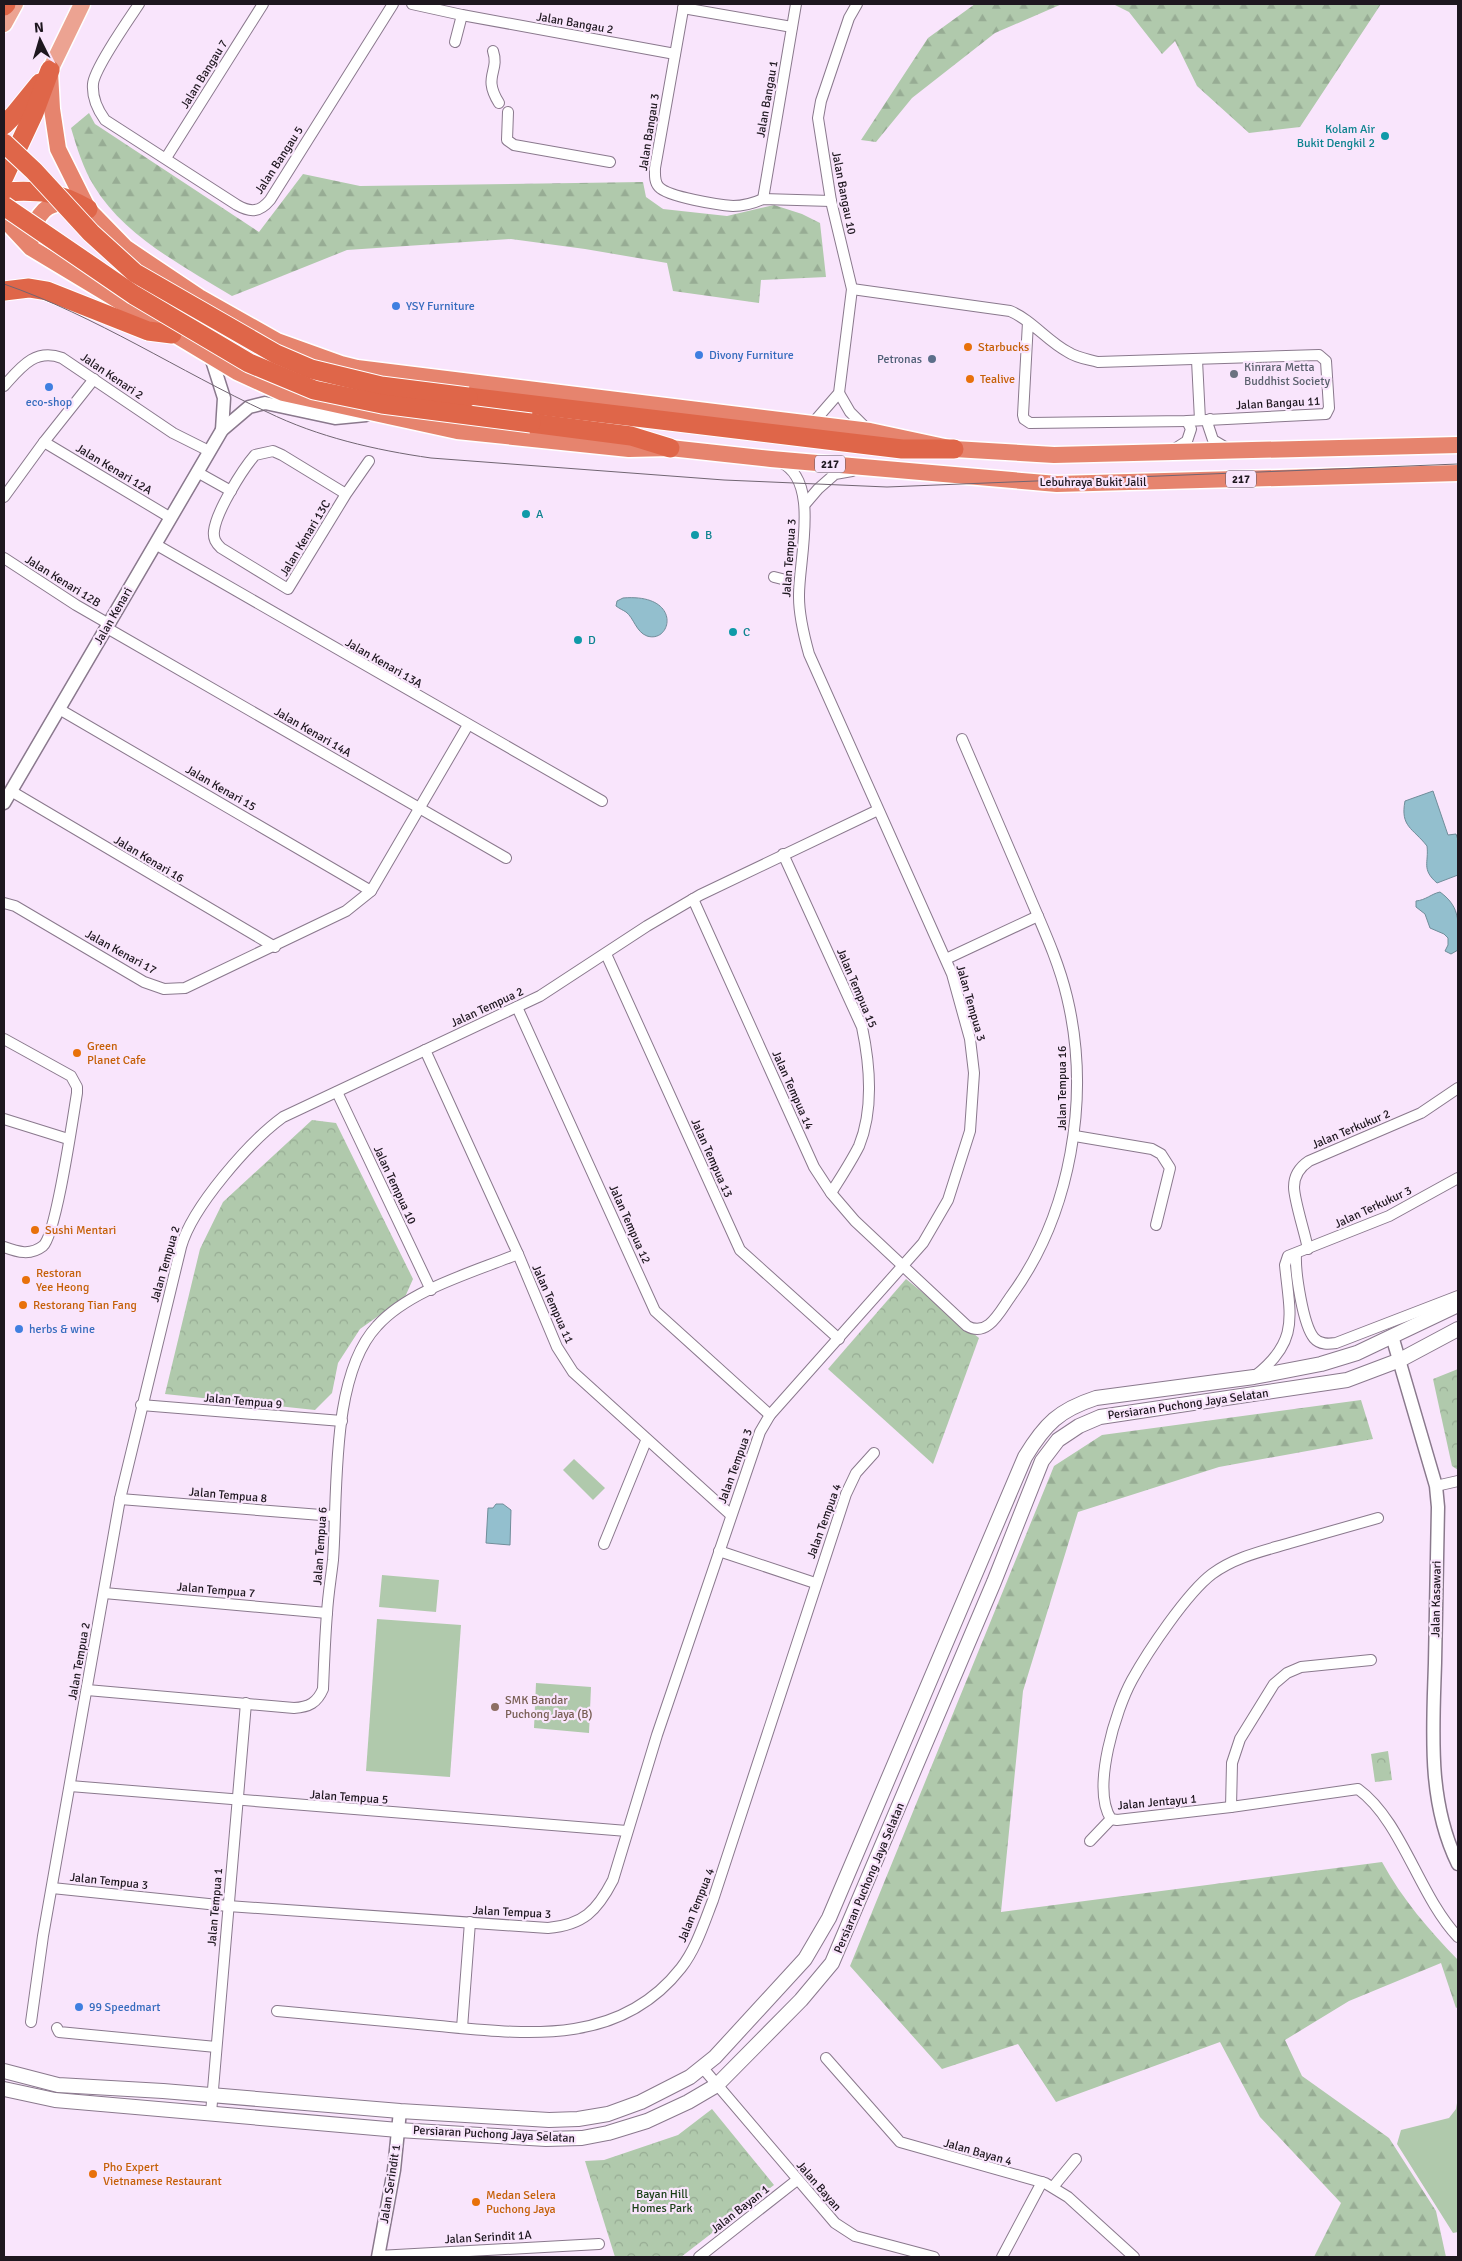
<svg xmlns="http://www.w3.org/2000/svg" width="1462" height="2261" font-family="Signika,sans-serif">
	<style>
		.grass { fill: #b0c9ac }
		.forest { fill: url(#forest-firs) }
		.park { fill: url(#park-crowns) }
		.water { fill: #93bfce; stroke: #708d9a }
		.lines { fill: none; stroke-linecap: round; stroke-linejoin: round }
		.minor-casing { stroke: #8a798d; stroke-width: 12 }
		.tertiary-casing { stroke: #8a798d; stroke-width: 15 }
		.secondary-casing { stroke: #8a798d; stroke-width: 16 }
		.primary-casing { stroke: #fff; stroke-width: 19 }
		.trunk-casing { stroke: #fff; stroke-width: 19 }
		.motorway-casing { stroke: #fff; stroke-width: 21 }
		.minor { stroke: #fff; stroke-width: 10 }
		.tertiary { stroke: #fff; stroke-width: 12 }
		.secondary { stroke: #fff; stroke-width: 14 }
		.primary { stroke: #eca392; stroke-width: 16 }
		.trunk { stroke: #e6846e; stroke-width: 16 }
		.motorway { stroke: #df6649; stroke-width: 19 }
		.tram { stroke: #716572; stroke-width: 1 }
		.motorway-bridge-casing { stroke: #fff; stroke-width: 21; stroke-linecap: butt }
		.motorway-bridge { stroke: #df6649; stroke-width: 19 }
		.culture-dot { fill: #0f9aa8; stroke: #f9e5fc; stroke-width: 2 }
		.shop-dot { fill: #3f7fe0; stroke: #f9e5fc; stroke-width: 2 }
		.food-dot { fill: #e8710a; stroke: #f9e5fc; stroke-width: 2 }
		.service-dot { fill: #5c6f8a; stroke: #f9e5fc; stroke-width: 2 }
		.worship-dot { fill: #6b7280; stroke: #f9e5fc; stroke-width: 2 }
		.education-dot { fill: #8d6e63; stroke: #f9e5fc; stroke-width: 2 }
		.labels { text-anchor: middle; stroke-width: 4.5; stroke-linejoin: round; paint-order: stroke }
		.shield { fill: #f9e5fc; stroke: #605561; stroke-width: 1 }
		.shield-label { font-size: 11px; font-weight: bold; fill: #1e171f }
		.street-label { font-size: 12px; fill: #1e171f; stroke: #f9e5fc }
		.culture-label { font-size: 12px; fill: #0d838f; stroke: #f9e5fc; text-anchor: start }
		.shop-label { font-size: 12px; fill: #366cbe; stroke: #f9e5fc; text-anchor: start }
		.food-label { font-size: 12px; fill: #c56008; stroke: #f9e5fc; text-anchor: start }
		.service-label { font-size: 12px; fill: #4e5e75; stroke: #f9e5fc; text-anchor: end }
		.worship-label { font-size: 12px; fill: #5b616d; stroke: #f9e5fc; text-anchor: start }
		.education-label { font-size: 12px; fill: #785e54; stroke: #f9e5fc; text-anchor: start }
		.park-label { font-size: 12px; fill: #183e14; stroke: #f9e5fc }
	</style>
	<defs>
		<pattern id="forest-firs" width="22" height="20" patternUnits="userSpaceOnUse" patternTransform="scale(1.25)"><rect width="22" height="20" fill="#b0c9ac"/><path d="M5 1l3.5 6h-7zM16 11l3.5 6h-7z" fill="#97ac94"/></pattern>
		<pattern id="park-crowns" width="20" height="18" patternUnits="userSpaceOnUse" patternTransform="scale(1.25)"><rect width="20" height="18" fill="#b0c9ac"/><path d="M2 6a3 3 0 1 1 6 0M12 15a3 3 0 1 1 6 0" fill="none" stroke="#97ac94"/></pattern>
	</defs>
	<rect width="100%" height="100%" fill="#f9e5fc"/>
	<g class="grass">
		<polygon points="574,1459 605,1488 593,1500 563,1470"/>
		<polygon points="382,1575 439,1580 436,1612 379,1607"/>
		<polygon points="377,1619 461,1625 450,1777 366,1771"/>
		<polygon points="536,1683 591,1687 589,1733 534,1728"/>
		<polygon points="1458,2097 1458,2232 1453,2233 1397,2144 1401,2130 1449,2118 1456,2109"/>
	</g>
	<g class="forest">
		<polygon points="975,4 1062,4 995,33 912,98 876,142 861,140 928,38"/>
		<polygon points="1113,4 1381,4 1300,127 1249,133 1197,86 1175,41 1162,54 1129,12"/>
		<path d="M89,113L95,124L259,232L303,174L360,186L643,182L646,197L663,209L727,216L774,205L802,214L820,223L826,277L761,280L759,303L673,291L667,263L585,249L511,239L347,250L232,296C183,266 124,236 94,186C83,168 77,148 71,128Z"/>
		<path d="M1361,1400L1373,1439L1219,1467L1078,1512L1023,1691L1001,1912L1382,1862C1402,1899 1429,1930 1458,1960V2007L1456,2008L1441,1963L1349,2001L1285,2040L1302,2076L1389,2138L1436,2211L1446,2257H1314L1341,2203L1260,2117L1220,2042L1056,2102L1018,2044L942,2069L850,1966L1054,1466L1102,1435Z"/>
	</g>
	<g class="park">
		<polygon points="312,1120 336,1123 413,1279 405,1297 360,1329 338,1363 332,1393 315,1410 165,1394 200,1249 223,1202"/>
		<polygon points="906,1279 979,1338 933,1464 828,1369"/>
		<polygon points="1458,1369 1458,1470 1452,1466 1433,1379"/>
		<polygon points="1388,1751 1392,1780 1375,1782 1371,1754"/>
		<polygon points="712,2109 774,2185 681,2257 615,2257 585,2161 604,2160 678,2135"/>
	</g>
	<g class="water">
		<path d="M623,598C683,593 672,644 647,636C636,632 634,618 626,612C623,610 620,609 616,606L617,601Z"/>
		<path d="M1433,791L1448,835L1456,834L1458,840V875L1437,883C1421,869 1429,863 1427,846C1413,828 1400,827 1405,801Z"/>
		<path d="M1440,892C1462,908 1458,924 1458,950L1451,954L1445,951L1448,945V938L1444,934L1430,928L1425,914L1416,907V901C1426,900 1431,894 1440,892Z"/>
		<polygon points="496,1504 503,1504 511,1510 510,1545 486,1543 488,1508 493,1508"/>
	</g>
	<g class="lines">
		<g class="minor-casing">
			<g id="minor">
				<path d="M139,4C129,19 94,69 93,84C92,97 97,109 105,120L237,205C251,213 260,212 270,200L393,4"/>
				<polyline points="412,4 462,15 675,54"/>
				<path d="M684,4L655,168C655,174 654,182 659,187C668,197 719,205 733,206C744,206 754,203 763,199L831,201"/>
				<polyline points="683,8 792,27"/>
				<polyline points="455,42 462,15"/>
				<path d="M493,51C500,72 482,76 499,103"/>
				<polyline points="508,112 507,140 514,145 610,162"/>
				<polyline points="166,158 263,4"/>
				<polyline points="763,199 796,4"/>
				<path d="M852,289L1010,311C1032,320 1047,341 1068,352C1077,358 1087,359 1098,362L1319,355L1326,361L1329,408L1326,414L1187,421L1030,423L1024,419L1023,415L1028,322"/>
				<polyline points="1197,360 1200,420"/>
				<path d="M4,386C21,367 35,348 62,358L173,433L209,451"/>
				<polyline points="839,393 850,412 869,431"/>
				<polyline points="1210,419 1208,425 1213,440 1230,450"/>
				<polyline points="812,424 839,393 852,289 831,201 818,118 821,101 849,18 857,4"/>
				<polyline points="44,442 171,518"/>
				<polyline points="1173,450 1187,441 1191,429 1187,421"/>
				<polyline points="197,472 231,491"/>
				<path d="M346,494L282,455L273,451L255,455C242,470 216,512 214,531C213,539 216,543 221,548L288,589L346,494L369,461"/>
				<polyline points="4,497 44,442 94,379"/>
				<polyline points="806,503 818,489 835,474 852,471"/>
				<polyline points="155,544 602,801"/>
				<polyline points="4,558 76,605 109,624"/>
				<polyline points="774,577 782,579"/>
				<polyline points="107,628 506,858"/>
				<polyline points="59,709 371,891"/>
				<polyline points="11,791 275,947"/>
				<path d="M783,854L862,1027C870,1065 874,1109 859,1146C851,1162 841,1177 831,1193"/>
				<path d="M693,899L814,1167L831,1193L855,1221L967,1326C988,1338 1000,1311 1011,1296C1071,1214 1091,1097 1067,997C1058,959 1041,924 1026,888C1005,838 983,789 962,739"/>
				<polyline points="4,903 15,906 144,982 164,989 185,988 346,911 371,891 468,725"/>
				<polyline points="606,954 740,1250 839,1339"/>
				<polyline points="946,959 1038,916"/>
				<polyline points="517,1007 655,1311 770,1415"/>
				<path d="M4,1039L71,1076L77,1087V1093C73,1117 56,1235 43,1246C30,1256 18,1252 4,1247"/>
				<polyline points="425,1050 518,1254 557,1347 573,1372 731,1515"/>
				<polyline points="337,1092 431,1290"/>
				<polyline points="4,1119 68,1139"/>
				<polyline points="1075,1136 1152,1149 1161,1154 1170,1168 1156,1225"/>
				<path d="M1308,1249C1305,1233 1294,1200 1294,1187C1294,1175 1300,1167 1309,1161L1421,1113L1458,1088"/>
				<path d="M1296,1254C1295,1272 1303,1325 1314,1338C1320,1345 1329,1344 1336,1343L1458,1296"/>
				<path d="M1255,1376C1300,1341 1290,1316 1285,1265L1288,1256L1389,1216L1458,1178"/>
				<polyline points="141,1405 342,1421"/>
				<polyline points="1436,1486 1458,1481"/>
				<polyline points="120,1499 334,1516"/>
				<path d="M1378,1518C1349,1526 1319,1535 1290,1543C1263,1551 1235,1557 1212,1574C1187,1593 1148,1651 1132,1680C1116,1709 1091,1789 1111,1819L1117,1820L1231,1807L1358,1789C1402,1821 1419,1896 1458,1937"/>
				<polyline points="604,1544 646,1441"/>
				<polyline points="719,1551 815,1583"/>
				<polyline points="104,1593 327,1613"/>
				<path d="M87,1690L294,1708C309,1707 317,1703 323,1689C324,1663 325,1638 327,1613C328,1595 331,1578 333,1560C338,1494 330,1376 377,1326C409,1290 474,1272 518,1254"/>
				<polyline points="70,1786 627,1831"/>
				<polyline points="1231,1807 1232,1763 1240,1739 1274,1684 1287,1673 1301,1667 1371,1660"/>
				<polyline points="1090,1841 1111,1819"/>
				<path d="M52,1888L228,1906L548,1928C583,1925 597,1911 613,1880L657,1735L760,1432L770,1415L923,1243L948,1200L970,1131L974,1073L970,1039L952,974L809,654C804,636 799,617 799,597C798,562 822,478 779,462"/>
				<path d="M277,2011C328,2016 378,2020 428,2025C518,2033 617,2050 681,1968C696,1949 704,1923 713,1900L846,1494L856,1473L874,1453"/>
				<path d="M31,2022L43,1936L120,1499L181,1247C192,1207 250,1141 283,1117L540,996L647,926L700,895L878,810"/>
				<polyline points="57,2028 59,2032 216,2047"/>
				<polyline points="462,2028 470,1922"/>
				<polyline points="826,2058 900,2142 1045,2183 1068,2197 1134,2257"/>
				<polyline points="702,2067 835,2223 855,2236 934,2257"/>
				<polyline points="211,2113 246,1703"/>
				<polyline points="1053,2187 1076,2159"/>
				<polyline points="378,2256 599,2244"/>
				<polyline points="699,2257 797,2180"/>
				<polyline points="1002,2257 1042,2182"/>
			</g>
		</g>
		<g class="tertiary-casing">
			<g id="tertiary">
				<polyline points="211,357 224,398 222,430"/>
				<polyline points="4,803 222,430 249,407 265,403 335,418 366,415"/>
				<path d="M1392,1336L1436,1486L1438,1507C1437,1559 1436,1611 1435,1663C1433,1731 1427,1801 1458,1864"/>
				<polyline points="378,2257 394,2170 400,2111"/>
			</g>
		</g>
		<g class="secondary-casing">
			<g id="secondary">
				<path d="M4,2071L58,2085L163,2091L400,2111L549,2120L578,2119L608,2114L641,2102L690,2077L715,2057L805,1959L829,1918L1025,1457C1045,1424 1059,1410 1096,1398L1254,1377L1321,1364L1357,1353L1458,1305"/>
				<polyline points="4,2089 55,2100 398,2130 546,2139 582,2138 608,2133 647,2121 688,2102 717,2085 801,2000 832,1963 994,1582 1042,1461 1058,1440 1079,1426 1100,1417 1347,1380 1400,1360 1458,1329"/>
			</g>
		</g>
		<g class="primary-casing">
			<g id="primary">
				<polyline points="4,24 15,4"/>
				<polyline points="50,70 82,4"/>
			</g>
		</g>
		<g class="trunk-casing">
			<g id="trunk">
				<polyline points="50,72 52,109 58,149 88,209 126,248 199,297 277,341 341,364 357,368 870,431 954,449 1054,455 1458,445"/>
				<polyline points="4,219 31,248 237,372 283,393 457,431 629,449 670,448 771,459 1057,484 1458,473"/>
				<path d="M32,238C35,215 48,198 72,205"/>
			</g>
		</g>
		<g class="motorway-casing">
			<g id="motorway">
				<polyline points="4,6 6,4"/>
				<polyline points="4,125 14,115 40,83"/>
				<polyline points="4,177 34,113 50,70"/>
				<path d="M4,192C38,190 58,191 88,209"/>
				<polyline points="4,291 29,288 47,291 148,331 172,334"/>
				<polyline points="468,397 902,449 954,449"/>
				<polyline points="531,423 631,436 670,448"/>
			</g>
		</g>
		<use href="#minor" class="minor"/>
		<use href="#tertiary" class="tertiary"/>
		<use href="#secondary" class="secondary"/>
		<use href="#primary" class="primary"/>
		<use href="#trunk" class="trunk"/>
		<use href="#motorway" class="motorway"/>
		<path class="tram" d="M4,284C96,316 179,371 267,412C318,437 375,450 431,458L724,480L887,487L1458,464"/>
		<g class="motorway-bridge-casing">
			<g id="motorway-bridge">
				<polyline points="4,143 34,171 91,233 135,273 276,354 311,369 381,386 468,397"/>
				<polyline points="4,206 134,295 249,363 314,390 382,404 531,423"/>
			</g>
		</g>
		<use href="#motorway-bridge" class="motorway-bridge"/>
	</g>
	<g class="culture-dot">
		<circle cx="1385" cy="136" r="5"/>
		<circle cx="526" cy="514" r="5"/>
		<circle cx="695" cy="535" r="5"/>
		<circle cx="733" cy="632" r="5"/>
		<circle cx="578" cy="640" r="5"/>
	</g>
	<g class="shop-dot">
		<circle cx="396" cy="306" r="5"/>
		<circle cx="699" cy="355" r="5"/>
		<circle cx="49" cy="387" r="5"/>
		<circle cx="19" cy="1329" r="5"/>
		<circle cx="79" cy="2007" r="5"/>
	</g>
	<g class="food-dot">
		<circle cx="968" cy="347" r="5"/>
		<circle cx="970" cy="379" r="5"/>
		<circle cx="77" cy="1053" r="5"/>
		<circle cx="35" cy="1230" r="5"/>
		<circle cx="26" cy="1280" r="5"/>
		<circle cx="23" cy="1305" r="5"/>
		<circle cx="93" cy="2174" r="5"/>
		<circle cx="476" cy="2202" r="5"/>
	</g>
	<circle class="service-dot" cx="932" cy="359" r="5"/>
	<circle class="worship-dot" cx="1234" cy="374" r="5"/>
	<circle class="education-dot" cx="495" cy="1707" r="5"/>
	<g class="labels">
		<g class="shield">
			<rect x="815" y="455.5" width="30" height="17" rx="4"/>
			<rect x="1226" y="470.5" width="30" height="17" rx="4"/>
		</g>
		<g class="shield-label">
			<text x="830" y="468">217</text>
			<text x="1241" y="483">217</text>
		</g>
		<g class="street-label">
			<text transform="translate(575 23) rotate(10)" y="4">Jalan Bangau 2</text>
			<text transform="translate(204 74) rotate(-58)" y="4">Jalan Bangau 7</text>
			<text transform="translate(767 99) rotate(-80)" y="4">Jalan Bangau 1</text>
			<text transform="translate(649 132) rotate(-81)" y="4">Jalan Bangau 3</text>
			<text transform="translate(279 160) rotate(-57)" y="4">Jalan Bangau 5</text>
			<text transform="translate(844 193) rotate(79)" y="4">Jalan Bangau 10</text>
			<text transform="translate(112 376) rotate(34)" y="4">Jalan Kenari 2</text>
			<text transform="translate(1278 403) rotate(-3)" y="4">Jalan Bangau 11</text>
			<text transform="translate(114 469) rotate(31)" y="4">Jalan Kenari 12A</text>
			<text x="1093" y="486">Lebuhraya Bukit Jalil</text>
			<text transform="translate(305 538) rotate(-59)" y="4">Jalan Kenari 13C</text>
			<text transform="translate(789 558) rotate(-86)" y="4">Jalan Tempua 3</text>
			<text transform="translate(63 581) rotate(32)" y="4">Jalan Kenari 12B</text>
			<text transform="translate(113 616) rotate(-60)" y="4">Jalan Kenari</text>
			<text transform="translate(384 663) rotate(30)" y="4">Jalan Kenari 13A</text>
			<text transform="translate(313 732) rotate(30)" y="4">Jalan Kenari 14A</text>
			<text transform="translate(221 788) rotate(30)" y="4">Jalan Kenari 15</text>
			<text transform="translate(149 859) rotate(31)" y="4">Jalan Kenari 16</text>
			<text transform="translate(121 952) rotate(29)" y="4">Jalan Kenari 17</text>
			<text transform="translate(857 988) rotate(67)" y="4">Jalan Tempua 15</text>
			<text transform="translate(971 1003) rotate(74)" y="4">Jalan Tempua 3</text>
			<text transform="translate(487 1007) rotate(-25)" y="4">Jalan Tempua 2</text>
			<text transform="translate(1062 1088) rotate(-90)" y="4">Jalan Tempua 16</text>
			<text transform="translate(793 1090) rotate(66)" y="4">Jalan Tempua 14</text>
			<text transform="translate(1351 1129) rotate(-23)" y="4">Jalan Terkukur 2</text>
			<text transform="translate(712 1158) rotate(66)" y="4">Jalan Tempua 13</text>
			<text transform="translate(395 1185) rotate(65)" y="4">Jalan Tempua 10</text>
			<text transform="translate(1373 1207) rotate(-25)" y="4">Jalan Terkukur 3</text>
			<text transform="translate(630 1224) rotate(66)" y="4">Jalan Tempua 12</text>
			<text transform="translate(165 1264) rotate(-74)" y="4">Jalan Tempua 2</text>
			<text transform="translate(553 1304) rotate(66)" y="4">Jalan Tempua 11</text>
			<text transform="translate(243 1401) rotate(5)" y="4">Jalan Tempua 9</text>
			<text transform="translate(1188 1404) rotate(-8)" y="4">Persiaran Puchong Jaya Selatan</text>
			<text transform="translate(735 1466) rotate(-70)" y="4">Jalan Tempua 3</text>
			<text transform="translate(228 1495) rotate(5)" y="4">Jalan Tempua 8</text>
			<text transform="translate(824 1521) rotate(-70)" y="4">Jalan Tempua 4</text>
			<text transform="translate(320 1546) rotate(-86)" y="4">Jalan Tempua 6</text>
			<text transform="translate(216 1590) rotate(5)" y="4">Jalan Tempua 7</text>
			<text transform="translate(1436 1599) rotate(-89)" y="4">Jalan Kasawari</text>
			<text transform="translate(79 1661) rotate(-80)" y="4">Jalan Tempua 2</text>
			<text transform="translate(349 1797) rotate(4)" y="4">Jalan Tempua 5</text>
			<text transform="translate(1157 1802) rotate(-5)" y="4">Jalan Jentayu 1</text>
			<text transform="translate(869 1878) rotate(-67)" y="4">Persiaran Puchong Jaya Selatan</text>
			<text transform="translate(109 1881) rotate(6)" y="4">Jalan Tempua 3</text>
			<text transform="translate(696 1905) rotate(-68)" y="4">Jalan Tempua 4</text>
			<text transform="translate(215 1907) rotate(-85)" y="4">Jalan Tempua 1</text>
			<text transform="translate(512 1912) rotate(3)" y="4">Jalan Tempua 3</text>
			<text transform="translate(494 2134) rotate(3)" y="4">Persiaran Puchong Jaya Selatan</text>
			<text transform="translate(978 2152) rotate(16)" y="4">Jalan Bayan 4</text>
			<text transform="translate(390 2184) rotate(-81)" y="4">Jalan Serindit 1</text>
			<text transform="translate(819 2186) rotate(49)" y="4">Jalan Bayan</text>
			<text transform="translate(740 2209) rotate(-38)" y="4">Jalan Bayan 1</text>
			<text transform="translate(488 2237) rotate(-3)" y="4">Jalan Serindit 1A</text>
		</g>
		<g class="culture-label">
			<text x="1375" y="133" text-anchor="end">Kolam Air<tspan x="1375" dy="14">Bukit Dengkil 2</tspan></text>
			<text x="536" y="518">A</text>
			<text x="705" y="539">B</text>
			<text x="743" y="636">C</text>
			<text x="588" y="644">D</text>
		</g>
		<g class="shop-label">
			<text x="406" y="310">YSY Furniture</text>
			<text x="709" y="359">Divony Furniture</text>
			<text x="49" y="406" text-anchor="middle">eco-shop</text>
			<text x="29" y="1333">herbs &amp; wine</text>
			<text x="89" y="2011">99 Speedmart</text>
		</g>
		<g class="food-label">
			<text x="978" y="351">Starbucks</text>
			<text x="980" y="383">Tealive</text>
			<text x="87" y="1050">Green<tspan x="87" dy="14">Planet Cafe</tspan></text>
			<text x="45" y="1234">Sushi Mentari</text>
			<text x="36" y="1277">Restoran<tspan x="36" dy="14">Yee Heong</tspan></text>
			<text x="33" y="1309">Restorang Tian Fang</text>
			<text x="103" y="2171">Pho Expert<tspan x="103" dy="14">Vietnamese Restaurant</tspan></text>
			<text x="486" y="2199">Medan Selera<tspan x="486" dy="14">Puchong Jaya</tspan></text>
		</g>
		<g class="service-label">
			<text x="922" y="363">Petronas</text>
		</g>
		<g class="worship-label">
			<text x="1244" y="371">Kinrara Metta<tspan x="1244" dy="14">Buddhist Society</tspan></text>
		</g>
		<g class="education-label">
			<text x="505" y="1704">SMK Bandar<tspan x="505" dy="14">Puchong Jaya (B)</tspan></text>
		</g>
		<g class="park-label">
			<text x="662" y="2198">Bayan Hill<tspan x="662" dy="14">Homes Park</tspan></text>
		</g>
	</g>
	<rect width="1462" height="2261" fill="none" stroke="#1e171f" stroke-width="10"/>
	<g transform="translate(40 40) rotate(355)" stroke="#f9e5fc" stroke-width="4" paint-order="stroke">
	<path d="M0-4L9 19L0 12L-9 19Z" fill="#1e171f"/>
	<text y="-8" font-size="14" font-weight="bold" text-anchor="middle" fill="#1e171f">N</text>
	</g>
</svg>
